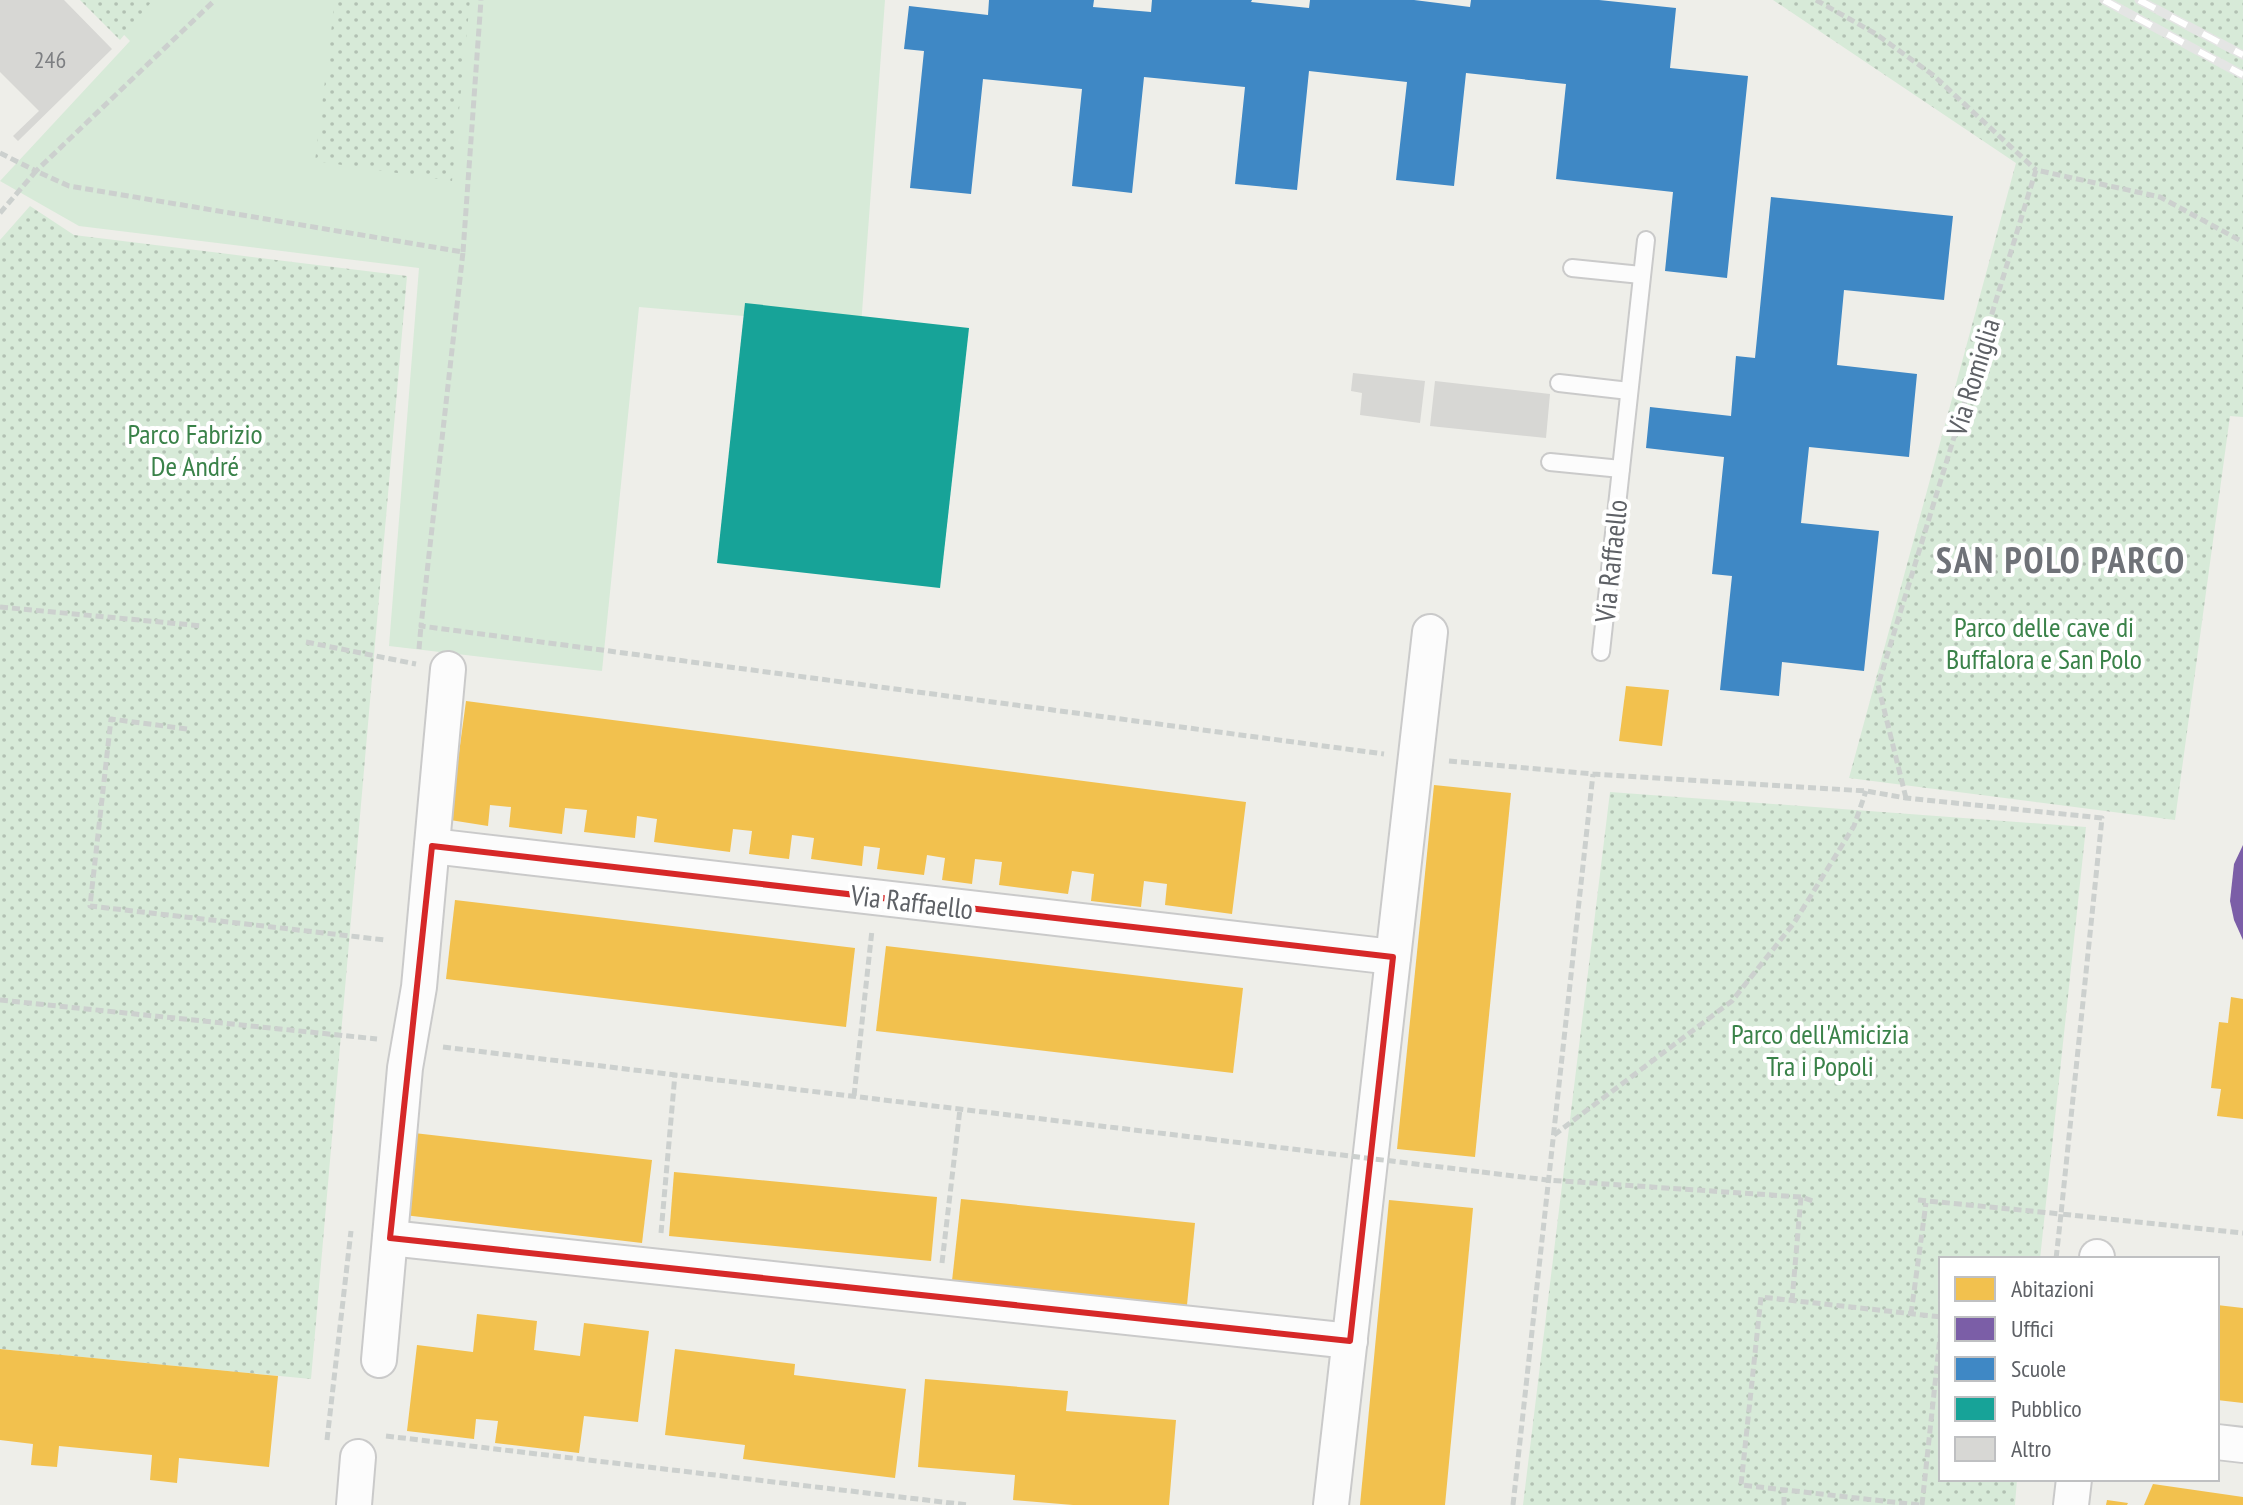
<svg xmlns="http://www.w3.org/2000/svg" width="2243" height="1505" font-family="'PT Sans Narrow',sans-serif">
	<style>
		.grass { fill: #d7ead8 }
		.park { fill: url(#park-dots) }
		.homes { fill: #f2c14e }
		.offices { fill: #7b5ea7 }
		.schools { fill: #3f88c5 }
		.public { fill: #17a398 }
		.building { fill: #d7d7d4 }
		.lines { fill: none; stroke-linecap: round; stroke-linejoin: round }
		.service-casing { stroke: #cacaca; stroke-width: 20 }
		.minor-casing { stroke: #cacaca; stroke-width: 38 }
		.path { stroke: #ccd0ce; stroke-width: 5; stroke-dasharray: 8 4; stroke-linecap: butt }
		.service { stroke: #fcfcfc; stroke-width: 16 }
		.minor { stroke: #fcfcfc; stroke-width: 34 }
		.rail-casing { stroke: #e4e5e4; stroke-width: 9 }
		.rail { stroke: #fff; stroke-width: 6; stroke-dasharray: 18; stroke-linecap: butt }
		.path-bridge { stroke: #ccd0ce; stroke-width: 5; stroke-dasharray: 8 4; stroke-linecap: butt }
		.marked { fill: none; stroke: #d62828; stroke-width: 6; stroke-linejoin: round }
		.labels { text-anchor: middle; stroke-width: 8; stroke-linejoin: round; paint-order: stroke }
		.number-label { font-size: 24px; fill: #7d7f82 }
		.street-label { font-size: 28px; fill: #5e6166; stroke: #fff }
		.park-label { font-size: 28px; fill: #3a8249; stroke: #fff }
		.district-label { font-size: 36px; font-weight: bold; letter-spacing: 2px; fill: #6f7278; stroke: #fff }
	</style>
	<defs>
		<pattern id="park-dots" width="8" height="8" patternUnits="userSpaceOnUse" patternTransform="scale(2)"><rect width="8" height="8" fill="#d7ead8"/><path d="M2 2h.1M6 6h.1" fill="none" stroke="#b2c1b3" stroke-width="1.8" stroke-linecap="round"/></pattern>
	</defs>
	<rect width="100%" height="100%" fill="#eeeee9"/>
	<polygon class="grass" points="90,0 885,0 861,326 639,307 602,671 389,646 419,268 79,226 0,181 130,41"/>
	<g class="park">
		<polygon points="80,0 153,0 120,40"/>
		<polygon points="335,0 470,0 452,181 315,161"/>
		<polygon points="1773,0 2243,0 2243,417 2230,416 2175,820 1849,778 2016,163"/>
		<polygon points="30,206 74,235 407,276 311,1379 0,1349 0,240"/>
		<polygon points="1610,792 2086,827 2040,1259 1941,1259 1941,1479 2017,1479 2015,1505 1523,1505"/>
	</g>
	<g class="homes">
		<polygon points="1626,686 1669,690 1662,746 1619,741"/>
		<polygon points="466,701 1246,802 1232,914 1165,905 1167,884 1144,881 1141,907 1091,901 1094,874 1072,871 1068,894 999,885 1002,862 975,859 972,884 942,880 945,858 927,855 924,875 877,869 880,848 864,846 862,866 811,859 814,838 792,835 789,859 749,854 752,831 733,829 730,852 654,842 657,819 637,816 635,838 584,832 587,810 565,808 562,834 509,827 511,807 490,805 488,826 450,820"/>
		<polygon points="1434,785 1511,793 1475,1157 1397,1149"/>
		<polygon points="455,900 855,948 846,1027 446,979"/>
		<polygon points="886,946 1243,988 1233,1073 876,1031"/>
		<polygon points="2231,997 2243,999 2243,1119 2217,1116 2221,1089 2211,1088 2219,1022 2228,1023"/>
		<polygon points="414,1133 652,1160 642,1243 404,1215"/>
		<polygon points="674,1172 937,1197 931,1261 669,1236"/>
		<polygon points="961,1199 1195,1223 1187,1305 952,1281"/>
		<polygon points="1389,1200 1473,1208 1445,1505 1360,1505"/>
		<polygon points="2217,1305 2243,1308 2243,1403 2217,1400"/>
		<polygon points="477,1314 537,1321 534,1350 580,1356 584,1323 649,1331 638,1422 584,1416 579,1453 495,1443 498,1421 476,1419 474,1439 407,1431 417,1345 473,1352"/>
		<polygon points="0,1349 278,1376 269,1467 179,1458 177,1483 150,1480 152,1455 59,1446 57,1467 31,1465 33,1444 0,1440"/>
		<polygon points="675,1349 795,1364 794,1375 906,1389 895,1478 743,1459 745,1445 665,1435"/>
		<polygon points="925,1379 1068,1391 1066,1411 1176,1420 1169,1505 1073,1505 1013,1500 1015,1475 918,1467"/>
		<polygon points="2153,1484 2243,1497 2243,1505 2144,1505"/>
		<polygon points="2107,1500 2128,1503 2127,1505 2106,1505"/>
	</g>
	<polygon class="offices" points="2243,845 2243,940 2234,920 2230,901 2234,864"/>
	<g class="schools">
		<polygon points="989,0 1094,0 1093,7 1151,12 1152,0 1252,0 1251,2 1309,8 1310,0 1414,0 1470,7 1471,0 1599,0 1676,8 1670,68 1748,76 1727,278 1665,271 1673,192 1556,179 1566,84 1466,73 1454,186 1396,180 1407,82 1309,71 1297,190 1235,184 1245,87 1144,77 1132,193 1072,186 1082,89 983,79 971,194 910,188 924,51 904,49 909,6 988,15"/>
		<polygon points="1771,197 1953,216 1944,300 1844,290 1837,365 1917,374 1909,457 1809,447 1801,523 1879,531 1864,671 1782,662 1779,696 1720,690 1732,576 1712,574 1724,457 1646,448 1650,407 1731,416 1736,356 1755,358"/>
	</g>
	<polygon class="public" points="745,303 969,328 940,588 717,563"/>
	<g class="building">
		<polygon points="0,0 64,0 112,49 18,141 13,136 39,111 0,72"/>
		<polygon points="1353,373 1425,381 1420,423 1360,415 1362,393 1351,391"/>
		<polygon points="1435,381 1550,394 1546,438 1430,426"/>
	</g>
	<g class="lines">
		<g class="service-casing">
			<g id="service">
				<polyline points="1572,268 1641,275"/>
				<polyline points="1559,383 1629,391"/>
				<polyline points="1550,462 1621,469"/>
				<polyline points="1601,652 1646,240"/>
			</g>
		</g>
		<g class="minor-casing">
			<g id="minor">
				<polyline points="432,846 1393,957"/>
				<polyline points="390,1238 1350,1341"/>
				<polyline points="2097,1259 2097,1257"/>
				<polyline points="379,1360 405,1068 419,987 448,669"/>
				<polyline points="2217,1442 2243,1445"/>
				<polyline points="354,1505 358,1457"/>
				<polyline points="1331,1505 1430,632"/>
				<polyline points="2071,1505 2074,1479"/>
			</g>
		</g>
		<g class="path">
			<polyline points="1816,0 1876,34 1933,75 2036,170"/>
			<polyline points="0,153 36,171 215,0"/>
			<polyline points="0,213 36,171 69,186 463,252 421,626 1384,754"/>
			<polyline points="463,252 481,0"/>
			<polyline points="0,607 202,626"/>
			<polyline points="306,642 416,664"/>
			<polyline points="419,649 421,626"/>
			<polyline points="187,729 111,719 90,906 385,940"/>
			<polyline points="1449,761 1593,774 1866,791 1906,798 2102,818 2061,1214 2243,1233"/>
			<polyline points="1906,798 1878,685 2036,170 2160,197 2243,242"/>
			<polyline points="0,1000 377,1039"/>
			<polyline points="443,1047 1209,1139"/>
			<polyline points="854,1096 872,930"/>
			<polyline points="1554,1135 1732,1001 1794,923 1854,826 1866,791"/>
			<polyline points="1482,1172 1547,1180 1801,1197 1813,1201"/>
			<polyline points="1918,1200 2061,1214 2056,1259"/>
			<polyline points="661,1233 675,1074"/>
			<polyline points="942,1263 960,1109"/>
			<polyline points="1792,1301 1801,1197"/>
			<polyline points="1911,1314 1926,1203"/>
			<polyline points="386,1436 968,1505"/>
			<polyline points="327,1440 351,1231"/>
			<polyline points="1513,1505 1593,774"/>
			<polyline points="1784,1505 1784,1490"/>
			<polyline points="1919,1505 1741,1485 1761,1297 1941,1317"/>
			<polyline points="1922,1505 1941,1328"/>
		</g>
		<use href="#service" class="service"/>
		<use href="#minor" class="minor"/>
		<g class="rail-casing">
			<g id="rail">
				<polyline points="2104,0 2243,75"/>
				<polyline points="2139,0 2243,55"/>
			</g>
		</g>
		<use href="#rail" class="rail"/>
		<polyline class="path-bridge" points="1209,1139 1482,1172"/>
	</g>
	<path class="marked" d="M432,846L1393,957L1350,1341L390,1238Z"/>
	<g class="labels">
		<g class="number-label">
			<text x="50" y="68">246</text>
		</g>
		<g class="street-label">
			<text transform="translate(1973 377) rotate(-73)" y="10">Via Romiglia</text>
			<text transform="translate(1611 561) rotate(-84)" y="10">Via Raffaello</text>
			<text transform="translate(912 902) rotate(7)" y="10">Via Raffaello</text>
		</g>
		<g class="park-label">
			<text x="195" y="444">Parco Fabrizio<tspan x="195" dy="32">De André</tspan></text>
			<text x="2044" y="637">Parco delle cave di<tspan x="2044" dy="32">Buffalora e San Polo</tspan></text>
			<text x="1820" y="1044">Parco dell'Amicizia<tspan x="1820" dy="32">Tra i Popoli</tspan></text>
		</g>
		<g class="district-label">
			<text x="2061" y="573">SAN POLO PARCO</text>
		</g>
	</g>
	<rect x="1939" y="1257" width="280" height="224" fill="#ffffff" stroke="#bfc0c2" stroke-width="2"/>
	<rect x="1955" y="1277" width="40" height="24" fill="#f2c14e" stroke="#bfc0c2" stroke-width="2"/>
	<text x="2011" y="1297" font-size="24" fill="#5e6166">Abitazioni</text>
	<rect x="1955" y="1317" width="40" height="24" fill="#7b5ea7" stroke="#bfc0c2" stroke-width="2"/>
	<text x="2011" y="1337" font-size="24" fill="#5e6166">Uffici</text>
	<rect x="1955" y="1357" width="40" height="24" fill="#3f88c5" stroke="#bfc0c2" stroke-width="2"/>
	<text x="2011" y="1377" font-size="24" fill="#5e6166">Scuole</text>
	<rect x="1955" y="1397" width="40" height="24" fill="#17a398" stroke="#bfc0c2" stroke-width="2"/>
	<text x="2011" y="1417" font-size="24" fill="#5e6166">Pubblico</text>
	<rect x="1955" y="1437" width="40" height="24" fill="#d7d7d4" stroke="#bfc0c2" stroke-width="2"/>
	<text x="2011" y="1457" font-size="24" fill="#5e6166">Altro</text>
</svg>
